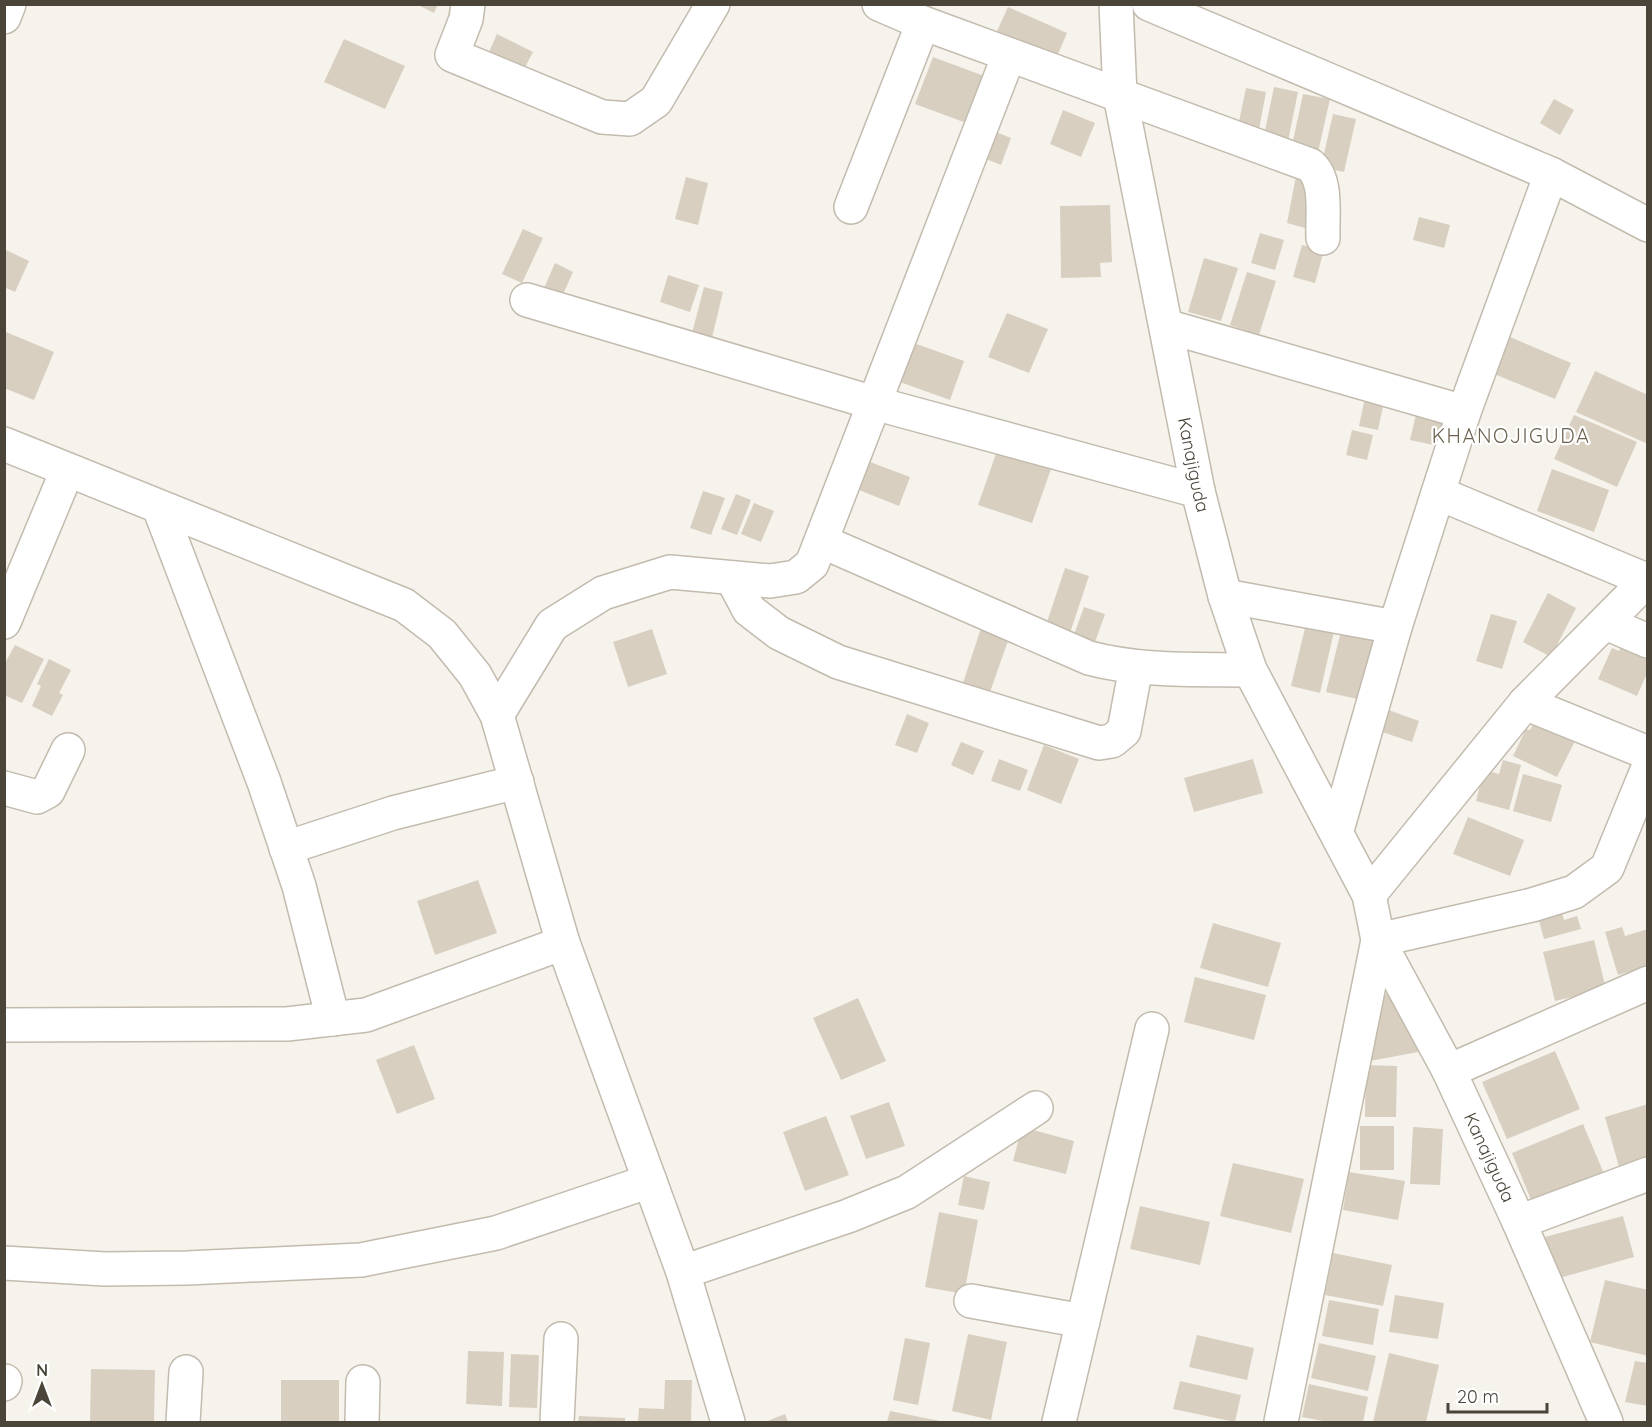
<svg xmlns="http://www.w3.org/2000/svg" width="1652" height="1427" font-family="Quicksand,sans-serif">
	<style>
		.building { fill: #d8cfc1 }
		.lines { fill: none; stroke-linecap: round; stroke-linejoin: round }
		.minor-casing { stroke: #c2bbae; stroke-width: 36 }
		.minor { stroke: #fff; stroke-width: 33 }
		.labels { text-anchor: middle; stroke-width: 4.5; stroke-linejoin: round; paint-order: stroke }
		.street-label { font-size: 18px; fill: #4b4439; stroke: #fff }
		.neighbourhood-label { font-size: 20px; letter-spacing: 1.5px; fill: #6e6250; stroke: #fff }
	</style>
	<rect width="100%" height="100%" fill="#f6f3ec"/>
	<g class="building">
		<polygon points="416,4 438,4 434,13"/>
		<polygon points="1008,7 1067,33 1053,66 993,40"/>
		<polygon points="497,34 533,52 523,71 488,54"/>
		<polygon points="344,39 405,66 385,109 324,82"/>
		<polygon points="933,57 987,77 969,124 915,104"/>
		<polygon points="1274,87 1298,92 1288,141 1264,135"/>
		<polygon points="1246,88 1266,92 1258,135 1237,131"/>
		<polygon points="1303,94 1330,99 1316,161 1290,155"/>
		<polygon points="1554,99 1574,110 1560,135 1540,123"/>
		<polygon points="1063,110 1095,123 1081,157 1050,144"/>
		<polygon points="1333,114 1356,119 1344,172 1321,167"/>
		<polygon points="991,130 1011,138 1001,165 981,157"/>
		<polygon points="1297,171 1316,175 1305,228 1287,223"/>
		<polygon points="686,177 708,183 698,225 675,219"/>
		<polygon points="1110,205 1112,262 1100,263 1101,277 1061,278 1060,206"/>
		<polygon points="1419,217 1450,225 1444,248 1413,240"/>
		<polygon points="523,229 543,238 522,283 502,274"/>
		<polygon points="1260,233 1284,240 1275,270 1251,263"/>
		<polygon points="1302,245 1324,250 1315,283 1293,277"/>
		<polygon points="4,249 29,261 15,292 4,287"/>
		<polygon points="1204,258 1238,268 1221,321 1188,312"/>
		<polygon points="555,263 573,272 559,303 541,295"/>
		<polygon points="1247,272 1276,281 1259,335 1230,325"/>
		<polygon points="668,275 699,285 690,312 660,302"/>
		<polygon points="704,287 723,292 710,346 690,341"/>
		<polygon points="1007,313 1048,329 1029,373 988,357"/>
		<polygon points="6,332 54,352 34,400 4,388"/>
		<polygon points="1510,337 1571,363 1555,399 1494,374"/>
		<polygon points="911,342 964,361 950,400 897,381"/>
		<polygon points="1595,371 1648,395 1648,444 1576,412"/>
		<polygon points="1366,393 1385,397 1378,430 1359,426"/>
		<polygon points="1419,402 1446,408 1438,446 1410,440"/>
		<polygon points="1574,415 1637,442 1617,487 1554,459"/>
		<polygon points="1352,430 1373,435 1367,460 1346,455"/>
		<polygon points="997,451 1051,469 1032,523 978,505"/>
		<polygon points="870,462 910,477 899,506 859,490"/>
		<polygon points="1552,469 1609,490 1594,532 1537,511"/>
		<polygon points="703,491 725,498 711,535 690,528"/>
		<polygon points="736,494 751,500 737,535 721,529"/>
		<polygon points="754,503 774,511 761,542 741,534"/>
		<polygon points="1065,568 1089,576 1069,636 1045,628"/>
		<polygon points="1548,593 1576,608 1551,657 1523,642"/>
		<polygon points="1084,607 1105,614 1093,648 1072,640"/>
		<polygon points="1491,614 1517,621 1502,669 1476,661"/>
		<polygon points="1307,620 1335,627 1320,693 1291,686"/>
		<polygon points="981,628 1009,638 990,692 963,683"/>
		<polygon points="652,629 667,674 628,687 613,642"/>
		<polygon points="1341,631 1381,640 1366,701 1326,692"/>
		<polygon points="1622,644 1648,649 1648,671 1637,696 1598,679 1612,648 1619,651"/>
		<polygon points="15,645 44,659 22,703 4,695 4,665"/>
		<polygon points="49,659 71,670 59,693 63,695 52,716 32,706 41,686 37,684"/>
		<polygon points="1383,708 1419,721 1412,742 1376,730"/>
		<polygon points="907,714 929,723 917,753 895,745"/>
		<polygon points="1536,718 1577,737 1557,777 1513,756 1526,729 1530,730"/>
		<polygon points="961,742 984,751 973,775 951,765"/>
		<polygon points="1044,745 1079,759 1061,804 1027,790"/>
		<polygon points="999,759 1028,770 1020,791 991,781"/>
		<polygon points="1253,759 1263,793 1194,812 1184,778"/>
		<polygon points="1503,760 1521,765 1509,810 1476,801 1484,770 1499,774"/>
		<polygon points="1523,774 1562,785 1551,822 1513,811"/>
		<polygon points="1468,817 1524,840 1510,876 1453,854"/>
		<polygon points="478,880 497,933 435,955 417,901"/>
		<polygon points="1561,909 1564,920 1577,916 1581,929 1544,939 1536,910"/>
		<polygon points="1213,923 1281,943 1268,987 1200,968"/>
		<polygon points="1622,927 1625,936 1648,929 1648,966 1618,975 1605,932"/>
		<polygon points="1594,940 1606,989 1555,1001 1543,952"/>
		<polygon points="1195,977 1266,995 1254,1040 1184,1022"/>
		<polygon points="1399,992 1418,1052 1370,1061 1377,996"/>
		<polygon points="858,998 886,1061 841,1080 813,1018"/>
		<polygon points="414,1045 435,1099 397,1114 376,1060"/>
		<polygon points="1555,1051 1580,1109 1507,1139 1482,1082"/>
		<polygon points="1366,1065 1397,1066 1396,1117 1365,1117"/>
		<polygon points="889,1102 905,1146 866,1159 850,1116"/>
		<polygon points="1648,1104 1648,1159 1619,1167 1605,1117"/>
		<polygon points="826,1116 849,1175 805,1191 783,1132"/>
		<polygon points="1583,1124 1605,1176 1533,1205 1512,1153"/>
		<rect x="1360" y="1126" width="34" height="44"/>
		<polygon points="1022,1127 1074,1141 1066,1174 1013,1161"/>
		<polygon points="1413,1127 1443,1129 1440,1185 1410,1184"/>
		<polygon points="1233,1163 1304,1179 1291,1233 1220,1216"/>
		<polygon points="1349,1172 1405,1181 1398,1220 1343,1210"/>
		<polygon points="964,1176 990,1182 984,1210 958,1205"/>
		<polygon points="1140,1206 1210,1222 1200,1265 1130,1249"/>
		<polygon points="939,1212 978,1220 964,1294 925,1287"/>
		<polygon points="1623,1216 1634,1257 1556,1279 1545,1237"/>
		<polygon points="1333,1253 1392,1265 1383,1306 1325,1295"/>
		<polygon points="1605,1280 1648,1290 1648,1356 1590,1342"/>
		<polygon points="1395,1295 1444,1303 1438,1339 1389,1332"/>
		<polygon points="1329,1300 1379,1309 1373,1345 1322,1336"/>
		<polygon points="968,1334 1007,1342 991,1420 952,1411"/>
		<polygon points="1197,1335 1254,1348 1247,1380 1189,1367"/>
		<polygon points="905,1338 930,1343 918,1405 893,1400"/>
		<polygon points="1319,1343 1376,1356 1368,1391 1311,1378"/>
		<polygon points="468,1351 504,1352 502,1406 466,1404"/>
		<polygon points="1389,1353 1439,1365 1426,1422 1373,1422"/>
		<polygon points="511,1354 539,1355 537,1408 509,1407"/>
		<polygon points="1635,1361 1648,1363 1648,1406 1625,1402"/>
		<polygon points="91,1369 155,1370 154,1422 90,1422"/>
		<rect x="281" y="1380" width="58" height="42"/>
		<polygon points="665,1380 692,1380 691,1422 638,1422 639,1408 664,1409"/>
		<polygon points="1180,1381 1241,1395 1235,1422 1173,1409"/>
		<polygon points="1309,1384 1368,1397 1363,1422 1328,1422 1302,1417"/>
		<polygon points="890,1411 940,1421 940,1422 887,1422"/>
		<polygon points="785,1414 788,1422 765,1422"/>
		<polygon points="579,1416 625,1418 625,1422 578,1422"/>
	</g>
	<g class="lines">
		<g class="minor-casing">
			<g id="minor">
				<polyline points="468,4 466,19 452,55 602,117 630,119 656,101 713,4"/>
				<path d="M879,4L923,23L1310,165C1328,180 1322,215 1323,238"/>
				<path id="s1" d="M1116,4L1120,95L1198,491L1225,596L1250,670L1369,895L1378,940L1449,1071L1519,1222L1606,1422"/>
				<polyline points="1149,4 1551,174"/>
				<polyline points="4,17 9,4"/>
				<polyline points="851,207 923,23"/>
				<polyline points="527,300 874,403 1198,491"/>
				<polyline points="1166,326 1464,412"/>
				<polyline points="4,444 404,605 442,634 475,675 497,715 563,943 683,1272 728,1422"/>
				<polyline points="1438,493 1646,580"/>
				<polyline points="159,507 264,782 299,886 333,1019"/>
				<path d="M821,541L1089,658C1142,672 1196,669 1250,670"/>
				<polyline points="732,578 749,610 779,633 838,662 1099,743 1112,741 1124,731 1136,667"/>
				<polyline points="1225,596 1395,627"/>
				<polyline points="4,622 67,471"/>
				<polyline points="1606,623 1648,641"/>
				<polyline points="1525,703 1648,753"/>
				<polyline points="497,715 552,625 603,593 670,572 770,581 796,577 812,564 1009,55"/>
				<polyline points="4,788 37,797 48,791 68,750"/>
				<polyline points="1337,830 1395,627 1464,412 1551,174 1648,225"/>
				<polyline points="286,848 393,813 517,782"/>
				<polyline points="1369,895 1525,703 1648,579"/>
				<polyline points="4,1025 287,1024 366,1015 563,943"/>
				<polyline points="1449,1071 1648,983"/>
				<polyline points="1519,1222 1648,1174"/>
				<polyline points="4,1263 105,1269 187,1268 361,1260 496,1233 650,1181"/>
				<polyline points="683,1272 848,1216 907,1192 1036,1108"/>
				<polyline points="971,1301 1083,1321"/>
				<polyline points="4,1384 5,1381"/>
				<polyline points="183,1422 186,1372"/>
				<polyline points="362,1422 363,1382"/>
				<polyline points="557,1422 561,1339"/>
				<polyline points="1059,1422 1152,1029"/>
				<polyline points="1281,1422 1378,940 1532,905 1574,892 1607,868 1648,768"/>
			</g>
		</g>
		<use href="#minor" class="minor"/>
	</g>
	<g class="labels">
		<g class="street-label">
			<text dy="6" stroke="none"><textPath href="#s1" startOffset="468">Kanajiguda</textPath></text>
			<text dy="6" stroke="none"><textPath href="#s1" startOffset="1226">Kanajiguda</textPath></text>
		</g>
		<g class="neighbourhood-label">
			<text x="1511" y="443">KHANOJIGUDA</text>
		</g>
	</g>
	<rect width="1652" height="1427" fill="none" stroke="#4b4439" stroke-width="12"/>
	<g transform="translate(42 1385)" stroke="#ffffff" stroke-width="4.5" paint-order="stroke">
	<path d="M0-4.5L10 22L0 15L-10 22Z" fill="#4b4439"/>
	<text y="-9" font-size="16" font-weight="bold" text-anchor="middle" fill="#4b4439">N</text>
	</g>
	<path d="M1448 1403v9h99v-9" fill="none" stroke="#4b4439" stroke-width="3"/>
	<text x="1457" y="1403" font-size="18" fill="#4b4439" stroke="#ffffff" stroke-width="4.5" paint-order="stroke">20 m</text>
</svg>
